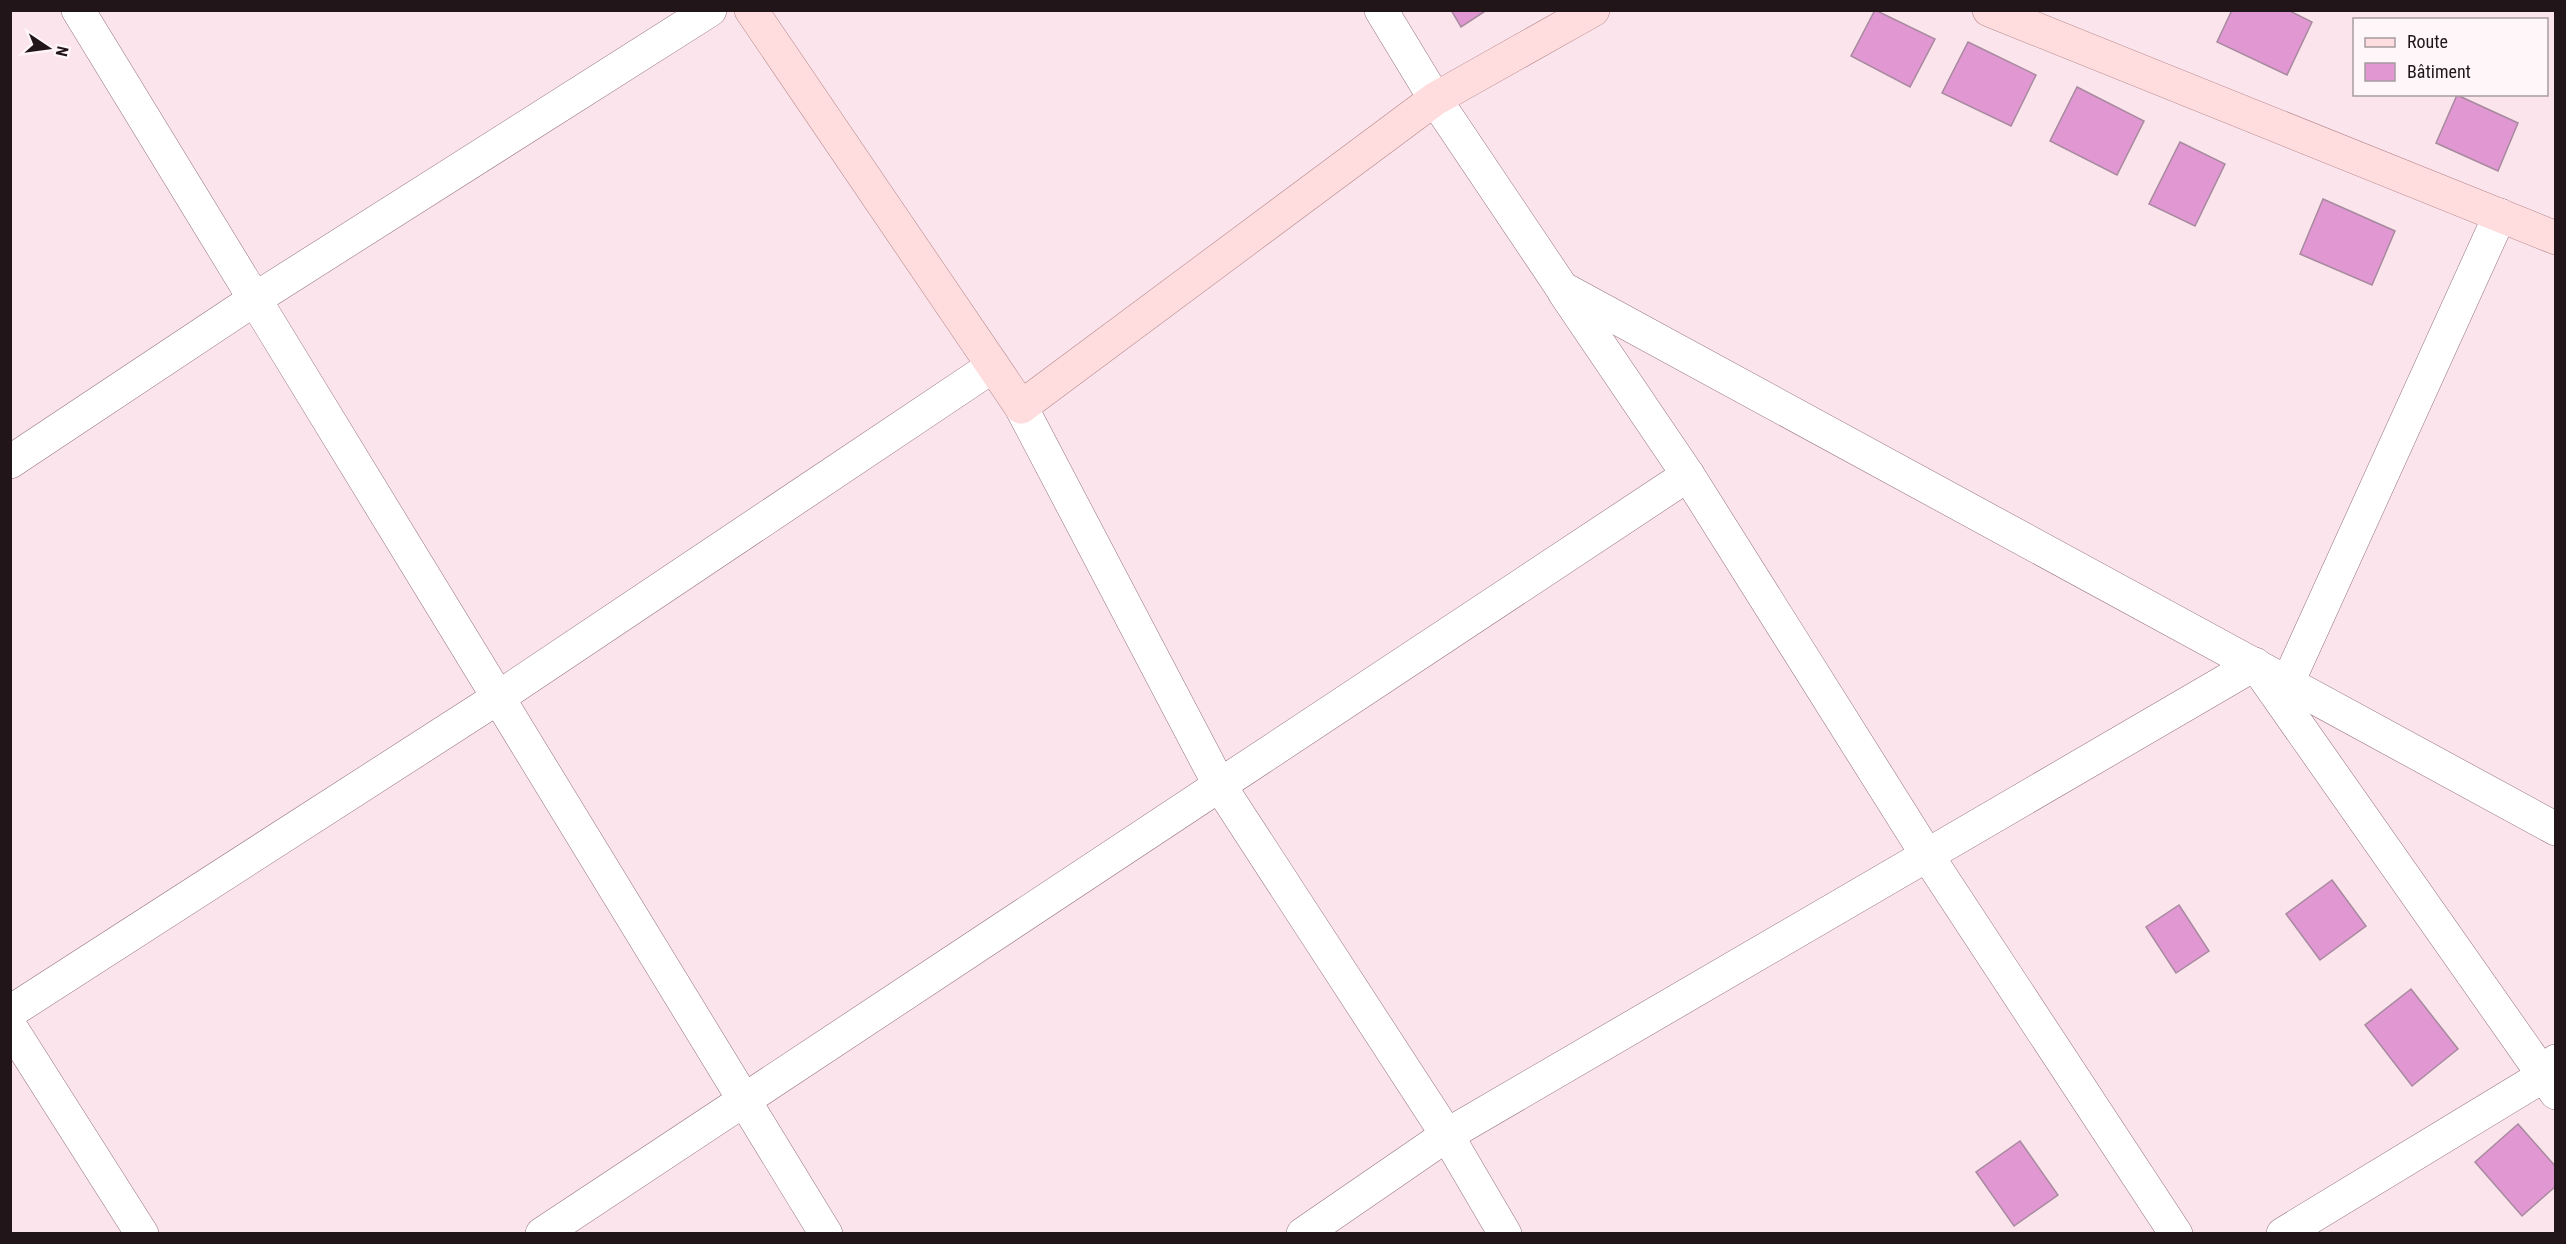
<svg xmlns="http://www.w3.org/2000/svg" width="2566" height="1244" font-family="'Roboto Condensed',sans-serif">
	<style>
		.building { fill: #e197d1; stroke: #a78a9f; stroke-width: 1.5 }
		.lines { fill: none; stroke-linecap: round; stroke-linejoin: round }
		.minor-casing { stroke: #94727f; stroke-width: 34 }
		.major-casing { stroke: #b2878b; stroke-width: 34 }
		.minor { stroke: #fff; stroke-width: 33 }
		.major { stroke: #ffdcde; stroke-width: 33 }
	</style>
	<rect width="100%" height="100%" fill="#fce4ec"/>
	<g class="building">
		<polygon points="1451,10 1487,10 1461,27"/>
		<polygon points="1875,10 1935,39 1910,87 1851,56"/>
		<polygon points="2232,10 2288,10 2312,22 2287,75 2217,42"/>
		<polygon points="1968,42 2036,75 2011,126 1942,93"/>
		<polygon points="2077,87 2144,121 2117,175 2050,141"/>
		<polygon points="2457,95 2518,123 2498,171 2436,143"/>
		<polygon points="2180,142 2225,164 2195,226 2149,204"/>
		<polygon points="2323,199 2395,231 2372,285 2300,254"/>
		<polygon points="2332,880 2366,926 2320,960 2286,914"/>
		<polygon points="2179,905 2209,951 2176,973 2146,927"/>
		<polygon points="2411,989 2458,1049 2412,1086 2365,1025"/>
		<polygon points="2518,1124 2556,1167 2556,1186 2522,1216 2475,1162"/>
		<polygon points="2020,1141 2058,1195 2014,1226 1976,1172"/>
	</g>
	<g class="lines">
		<g class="minor-casing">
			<g id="minor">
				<polyline points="78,10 826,1234"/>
				<polyline points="1381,10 1435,99 1562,288 2556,829"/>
				<polyline points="1564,292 1688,475 1927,855 2176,1234"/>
				<polyline points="1021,407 1220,786 1447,1135 1505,1234"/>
				<polyline points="10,462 255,299 710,10"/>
				<polyline points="2288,682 2500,215"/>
				<polyline points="10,1012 499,697 993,366"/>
				<polyline points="10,1026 142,1234"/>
				<polyline points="542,1234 1688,475"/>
				<polyline points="1303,1234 1447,1135 2255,664 2556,1093"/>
				<polyline points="2283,1234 2543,1076 2556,1061"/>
			</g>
		</g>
		<g class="major-casing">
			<g id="major">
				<polyline points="751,10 1021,407 1435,99 1593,10"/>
				<polyline points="1989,10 2556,238"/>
			</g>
		</g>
		<use href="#minor" class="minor"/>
		<use href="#major" class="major"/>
	</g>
	<rect width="2566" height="1244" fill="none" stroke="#22151a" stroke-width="24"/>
	<rect x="2353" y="18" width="195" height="78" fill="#fef6f9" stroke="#a69ca0" stroke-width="1.5"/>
	<rect x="2365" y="38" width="30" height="9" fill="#ffdcde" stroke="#a69ca0" stroke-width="1.5"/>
	<text x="2407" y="48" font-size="18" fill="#22151a">Route</text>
	<rect x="2365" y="63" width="30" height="18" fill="#e197d1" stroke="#a69ca0" stroke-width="1.5"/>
	<text x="2407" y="78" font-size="18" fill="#22151a">Bâtiment</text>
	<g transform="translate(48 48) rotate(103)" stroke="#fef6f9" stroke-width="4.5" paint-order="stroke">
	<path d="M0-4.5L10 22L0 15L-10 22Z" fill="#22151a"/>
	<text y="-9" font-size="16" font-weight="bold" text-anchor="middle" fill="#22151a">N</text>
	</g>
</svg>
